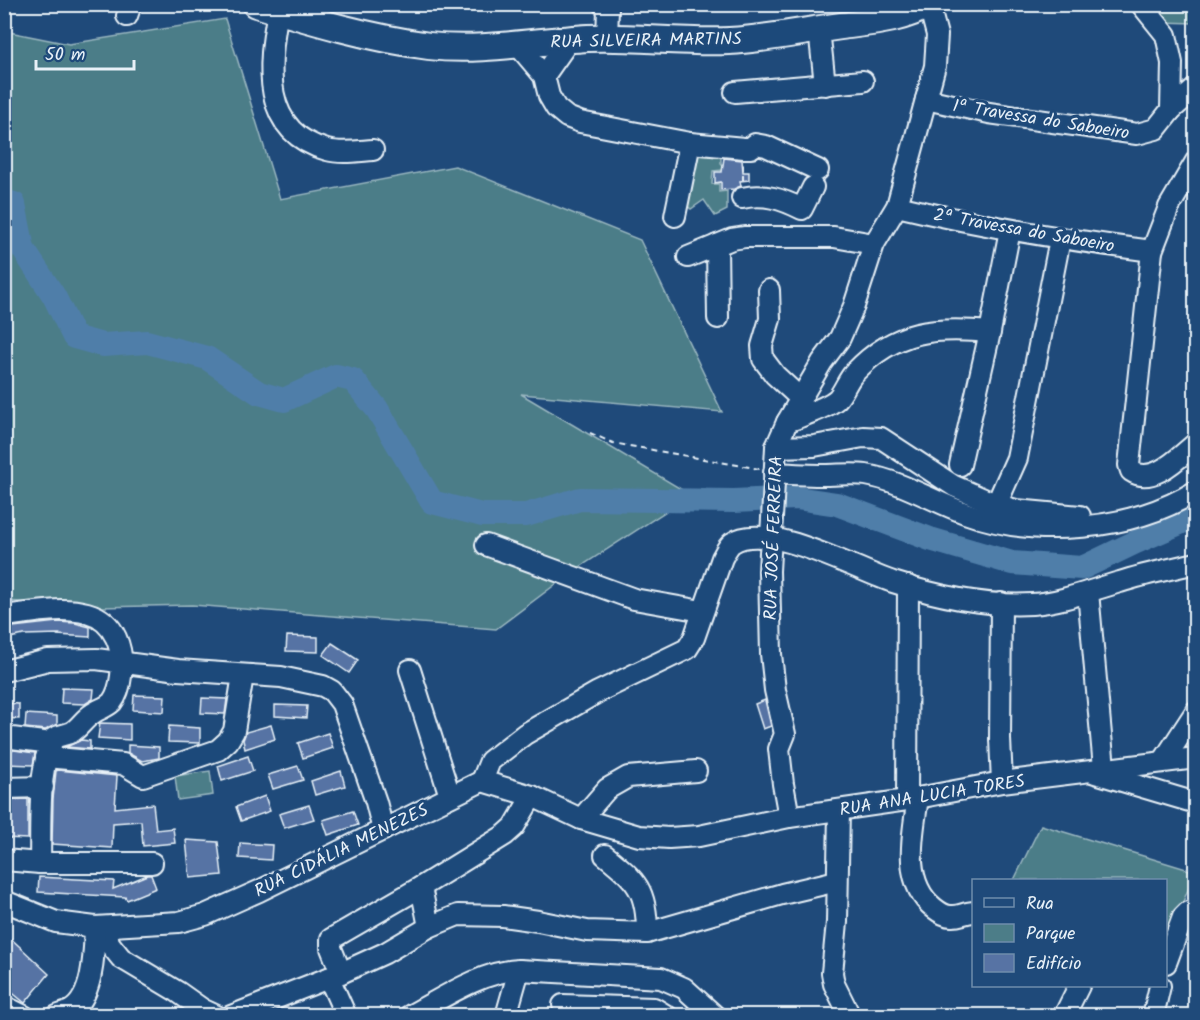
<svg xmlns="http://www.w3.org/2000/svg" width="1200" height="1020" font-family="Kalam,sans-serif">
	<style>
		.green { fill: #4c7d88; stroke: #9ab7c0; stroke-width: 1.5 }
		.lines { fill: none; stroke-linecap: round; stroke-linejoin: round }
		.river { stroke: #4f7ea9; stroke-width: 24 }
		.building { fill: #5773a4; stroke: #e8f1f8; stroke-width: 1.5 }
		.minor-casing { stroke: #e8f1f8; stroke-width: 24 }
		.major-casing { stroke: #e8f1f8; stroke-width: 30 }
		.path { stroke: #e8f1f8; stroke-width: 2; stroke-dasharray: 6 4.5; stroke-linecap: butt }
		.minor { stroke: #1f4a7a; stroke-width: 20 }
		.major { stroke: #1f4a7a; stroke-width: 26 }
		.labels { text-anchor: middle; stroke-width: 6; stroke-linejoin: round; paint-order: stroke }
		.street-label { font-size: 18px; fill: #e8f1f8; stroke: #1f4a7a }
	</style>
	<rect width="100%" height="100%" fill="#1f4a7a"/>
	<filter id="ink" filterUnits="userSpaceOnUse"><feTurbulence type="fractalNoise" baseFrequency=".0167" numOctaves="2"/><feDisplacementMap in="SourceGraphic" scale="12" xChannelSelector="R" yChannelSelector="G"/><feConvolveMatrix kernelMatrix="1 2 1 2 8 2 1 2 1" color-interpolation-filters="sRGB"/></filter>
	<g filter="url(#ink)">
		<g class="green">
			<polygon points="1165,5 1195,5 1195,23 1161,22"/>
			<polygon points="225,19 280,199 455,166 640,240 722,412 521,394 691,495 572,572 496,629 192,605 101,607 5,601 4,31 69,44"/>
			<polygon points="697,151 721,151 721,163 723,165 723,170 713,171 712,184 719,184 719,192 727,191 727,210 715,216 704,200 691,209 684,203"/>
			<polygon points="210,771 213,795 178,800 175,776"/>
			<polygon points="1041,825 1196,872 1166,940 1166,880 1014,880"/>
		</g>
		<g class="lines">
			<polyline class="river" points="4,201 14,204 23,249 54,296 74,337 103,345 147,342 207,358 259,393 284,400 336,376 353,380 377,409 432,502 482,515 526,515 580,499 734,501 796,498 837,504 930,539 1012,563 1082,568 1136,542 1196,516"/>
		</g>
		<g class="building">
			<polygon points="724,158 742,160 743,172 749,172 749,180 740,181 741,186 734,189 721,190 721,182 715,183 715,172 722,172"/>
			<polygon points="57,622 75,623 90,627 90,637 58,635 59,634 24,635 4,639 4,628"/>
			<polygon points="287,636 318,637 318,652 286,651"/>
			<polygon points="332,643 358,660 349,673 323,655"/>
			<polygon points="62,688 94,689 93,699 85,704 61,703"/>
			<polygon points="134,695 165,696 164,712 133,710"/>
			<polygon points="202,698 227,699 225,714 201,713"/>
			<polygon points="765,700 771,726 763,729 755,704"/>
			<polygon points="4,703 19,704 19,719 4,718"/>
			<polygon points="275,705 307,706 306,718 275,716"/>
			<polygon points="26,714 57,716 57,724 46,730 25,728"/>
			<polygon points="100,723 130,724 130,740 98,738"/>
			<polygon points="271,725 275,739 245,749 243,740 246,732"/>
			<polygon points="169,726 200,728 200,743 168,742"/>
			<polygon points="328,733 333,748 303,758 298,743"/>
			<polygon points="81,740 90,741 90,749 66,747"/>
			<polygon points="128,745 159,747 159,758 142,761 128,753"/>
			<polygon points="7,749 35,753 33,765 6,764"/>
			<polygon points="248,756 253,771 222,781 218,766"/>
			<polygon points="298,766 303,780 273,789 268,775"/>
			<polygon points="58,770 117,776 115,808 153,804 156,830 173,828 175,843 143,846 141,821 113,823 112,848 52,844 53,799 56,771"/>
			<polygon points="341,771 345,786 315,795 311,781"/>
			<polygon points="265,796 270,811 241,821 236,807"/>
			<polygon points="28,799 28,839 4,838 4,800"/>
			<polygon points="309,805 314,819 284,828 279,814"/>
			<polygon points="353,811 358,825 328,835 323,820"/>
			<polygon points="186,840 218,842 222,875 190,878"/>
			<polygon points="240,843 272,845 271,860 239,858"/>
			<polygon points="147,875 151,875 156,888 127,900 125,897 38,892 39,877 114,881 113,889"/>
			<polygon points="4,932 49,974 25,1003 4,986"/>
		</g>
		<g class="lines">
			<g class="minor-casing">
				<g id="minor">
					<polyline points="603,4 608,9 607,38"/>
					<polyline points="1141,4 1166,35 1172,63 1171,110"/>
					<path d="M278,11C268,64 260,132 327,150C341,154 359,151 373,150"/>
					<polyline points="127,16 131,4"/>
					<polyline points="819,29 825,85"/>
					<polyline points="517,44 544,76 549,96 556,108 567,117 580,122 690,143 744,148 751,148 755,144 766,146 818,170"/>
					<polyline points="544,76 570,39"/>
					<polyline points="735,92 863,81"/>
					<polyline points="926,99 989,113 1137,134 1156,129 1171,110 1196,88"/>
					<path d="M1196,161L1169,207L1152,251L1129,465L1131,471C1153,486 1179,457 1196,443"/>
					<path d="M742,198C764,193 782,199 802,209L813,187"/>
					<path d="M897,206C981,226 1066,240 1152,251"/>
					<polyline points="675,216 690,143"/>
					<polyline points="717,245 718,318"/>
					<polyline points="688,257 732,239 745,237 834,237 874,244"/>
					<polyline points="769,290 770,319 762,346 763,359 775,375 801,399"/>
					<path d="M787,422C801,416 827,408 837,399C844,392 847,380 855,372C896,329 935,327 990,332"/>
					<polyline points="776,447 814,446 863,437 881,438 954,486 995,504 1016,510 1080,516"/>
					<polyline points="960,465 990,332 1010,230"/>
					<path d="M774,473C791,474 808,475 825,475C838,475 853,473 866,475C901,481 932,501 965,513C1036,539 1131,531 1196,491"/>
					<polyline points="992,514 1017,458 1060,239"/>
					<polyline points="486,545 634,599 702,611"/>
					<polyline points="1088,592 1104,768"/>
					<polyline points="1001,603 1000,739 1002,782"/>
					<path d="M4,616C31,613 61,606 87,613C116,621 124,650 121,676C120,685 118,694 112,702C106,708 98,709 92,714C84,719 80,727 72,732C66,735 60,735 54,738C37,766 41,828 40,863"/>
					<polyline points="410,670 450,796"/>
					<polyline points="4,671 48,660 96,659 178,670 281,677 323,686 332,691 342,704 376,802 383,830"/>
					<polyline points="4,737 51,743"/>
					<polyline points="46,757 123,764 143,776 218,750 228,741 234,731 243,675"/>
					<polyline points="1164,760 1196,711"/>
					<polyline points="1095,773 1196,803"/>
					<path d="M482,781L490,761L525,734L598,692L687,649L694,638L722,558C725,553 727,547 732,543C766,519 858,571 893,582C937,596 985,607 1032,604C1062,602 1091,590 1120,582C1145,574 1171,569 1196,563"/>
					<polyline points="4,788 43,787"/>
					<path d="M918,798C913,833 901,882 934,908C939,912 945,916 951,916C959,917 965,912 974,912"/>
					<polyline points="907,800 908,586"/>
					<polyline points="839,810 837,922 832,973 834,984 850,1016"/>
					<polyline points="789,817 783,784 779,749 785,734 775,690 771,654 769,571 776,447 787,422 822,362 840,338 854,306 874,244 897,206 935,66 937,35 929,5"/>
					<polyline points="581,819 607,789 628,777 696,771"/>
					<path d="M605,855C637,881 647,890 647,933"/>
					<polyline points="4,860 40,863 152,863"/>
					<polyline points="4,901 56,922 95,927 179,922 205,915 259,891 482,781 532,796 581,819 639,836 669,838 699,836 789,817 907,800 1002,782 1196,758"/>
					<polyline points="106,927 109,943 121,958 178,992 202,1009 217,1016"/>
					<polyline points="429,927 421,887 505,835 514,827 532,796"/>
					<polyline points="1166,963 1183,917 1188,912 1196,913"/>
					<polyline points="341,973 331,948 331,939 421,887"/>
					<polyline points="329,978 346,1016"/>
					<polyline points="563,1005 654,1008 667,1016"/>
					<polyline points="4,1006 24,1016"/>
					<path d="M57,1016C61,1014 66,1013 70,1011C94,998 94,951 95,927"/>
					<polyline points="231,1016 341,973 385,953 429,927 458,915 503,916 538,921 587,931 647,933 782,894 837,881"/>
					<path d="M409,1016C441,999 482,971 519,970L661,978L684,988L715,1016"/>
					<polyline points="506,1016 519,970"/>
					<polyline points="1064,1016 1079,986"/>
					<polyline points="1153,1016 1160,986"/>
				</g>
			</g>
			<g class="major-casing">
				<path id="major" d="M256,4C313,21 370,38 429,46C481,52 535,41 588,38C634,36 681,43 729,41C766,39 804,31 841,26C871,22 903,20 929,4"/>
			</g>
			<g class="path">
				<polyline points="743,181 743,163"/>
				<polyline points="590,433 613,443 760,469"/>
			</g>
			<use href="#minor" class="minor"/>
			<use href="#major" class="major"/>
		</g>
	</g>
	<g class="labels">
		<g class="street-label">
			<text transform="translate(646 40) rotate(-1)" y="6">RUA SILVEIRA MARTINS</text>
			<text transform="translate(1041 119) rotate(9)" y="6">1ª Travessa do Saboeiro</text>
			<text transform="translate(1024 230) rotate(10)" y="6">2ª Travessa do Saboeiro</text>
			<text transform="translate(773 538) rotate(-88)" y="6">RUA JOSÉ FERREIRA</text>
			<text transform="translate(932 795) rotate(-9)" y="6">RUA ANA LUCIA TORES</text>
			<text transform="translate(341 850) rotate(-26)" y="6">RUA CIDÁLIA MENEZES</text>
		</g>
	</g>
	<rect width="1200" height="1020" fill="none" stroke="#1f4a7a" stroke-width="24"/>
	<rect x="12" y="12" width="1176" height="996" fill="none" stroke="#e8f1f8" stroke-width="2" filter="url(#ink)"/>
	<rect x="972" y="879" width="195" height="108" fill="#1f4a7a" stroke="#6f8dac" stroke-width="1.5"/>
	<rect x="984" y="898" width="30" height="9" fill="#1f4a7a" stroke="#6f8dac" stroke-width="1.5"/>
	<text x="1026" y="909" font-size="18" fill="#e8f1f8">Rua</text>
	<rect x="984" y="924" width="30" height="18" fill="#4c7d88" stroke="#6f8dac" stroke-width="1.5"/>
	<text x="1026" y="939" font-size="18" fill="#e8f1f8">Parque</text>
	<rect x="984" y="954" width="30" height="18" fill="#5773a4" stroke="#6f8dac" stroke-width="1.5"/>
	<text x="1026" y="969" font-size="18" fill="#e8f1f8">Edifício</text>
	<path d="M36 60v9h98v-9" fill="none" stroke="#e8f1f8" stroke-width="3"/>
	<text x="45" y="60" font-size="18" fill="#e8f1f8" stroke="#1f4a7a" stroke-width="4.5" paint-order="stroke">50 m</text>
</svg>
